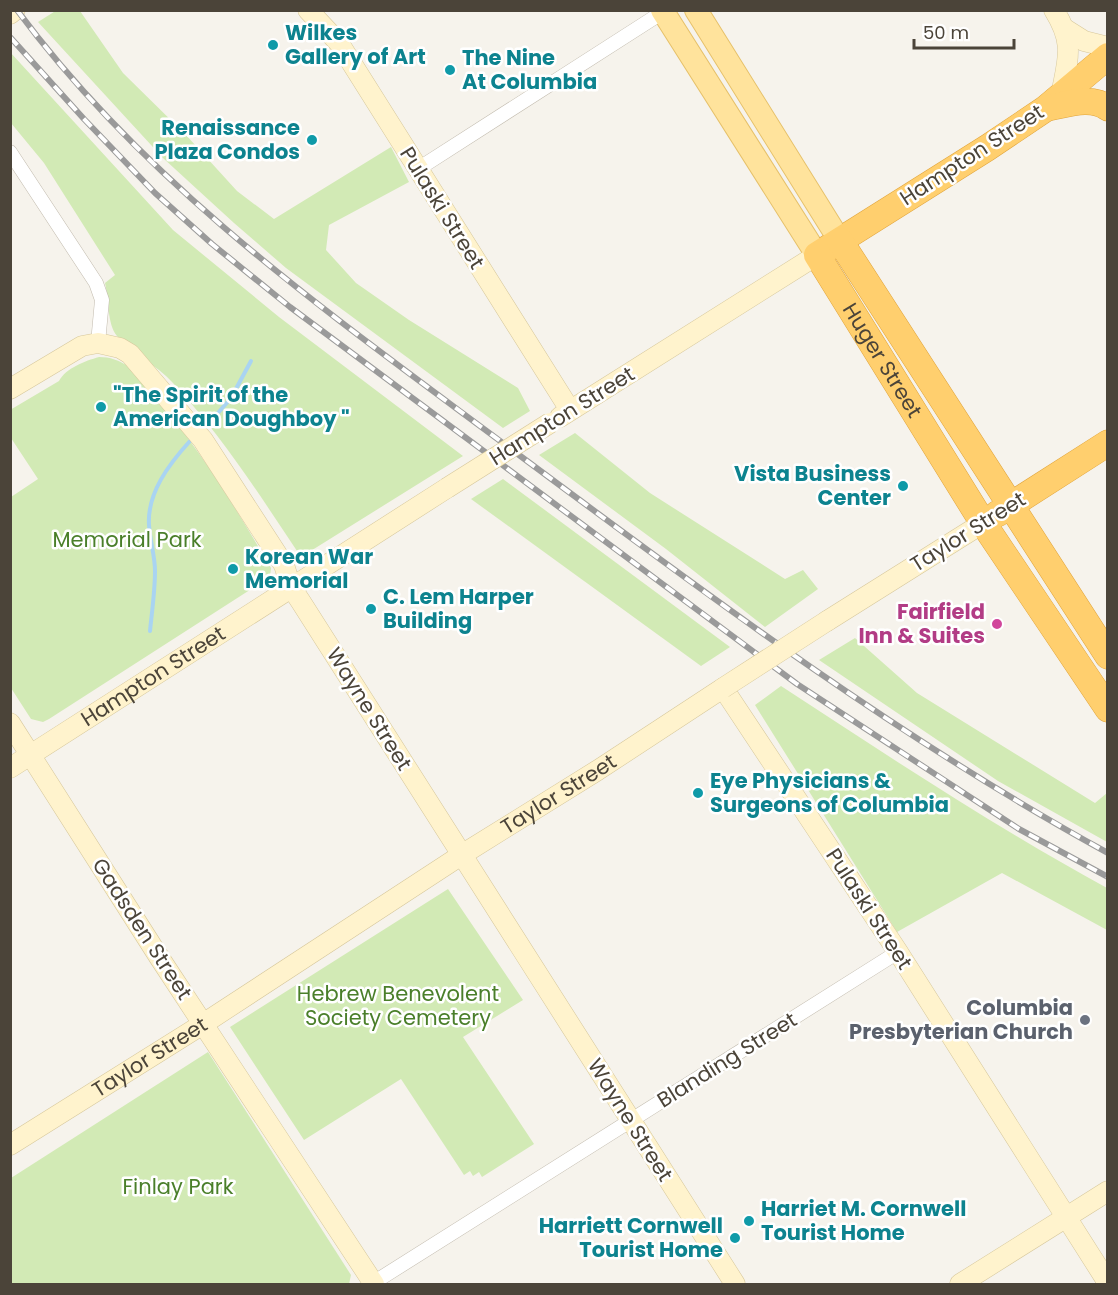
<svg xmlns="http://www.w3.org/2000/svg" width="1118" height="1295" font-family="Poppins,sans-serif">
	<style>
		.green { fill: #d2eab5 }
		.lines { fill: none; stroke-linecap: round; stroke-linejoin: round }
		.stream { stroke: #a9d4f2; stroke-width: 4 }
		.street-casing { stroke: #c2bbae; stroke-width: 15 }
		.secondary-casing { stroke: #d6c79b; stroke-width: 21 }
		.primary-casing { stroke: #e6c16a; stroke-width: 24 }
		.highway-casing { stroke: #e0a43c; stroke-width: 27 }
		.street { stroke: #fff; stroke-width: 14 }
		.secondary { stroke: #fff3cd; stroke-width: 20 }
		.primary { stroke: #ffe39c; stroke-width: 22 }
		.highway { stroke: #ffcf6e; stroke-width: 26 }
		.rail-casing { stroke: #9a9a9a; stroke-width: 6 }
		.rail { stroke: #fff; stroke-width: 4; stroke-dasharray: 11; stroke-linecap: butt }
		.secondary-bridge-casing { stroke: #d6c79b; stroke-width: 21; stroke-linecap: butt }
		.secondary-bridge { stroke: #fff3cd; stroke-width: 20 }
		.culture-dot { fill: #0f9aa8; stroke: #fff; stroke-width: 2 }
		.hotel-dot { fill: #d1479c; stroke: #fff; stroke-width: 2 }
		.worship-dot { fill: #6b7280; stroke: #fff; stroke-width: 2 }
		.labels { text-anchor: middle; stroke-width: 5; stroke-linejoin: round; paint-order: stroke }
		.culture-label { font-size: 21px; font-weight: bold; fill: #0d838f; stroke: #fff; text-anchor: start }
		.street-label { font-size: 21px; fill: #4b4439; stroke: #fff }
		.park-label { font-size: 21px; fill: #4a7f2a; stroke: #fff }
		.hotel-label { font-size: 21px; font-weight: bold; fill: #b23c85; stroke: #fff; text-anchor: end }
		.worship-label { font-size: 21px; font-weight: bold; fill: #5b616d; stroke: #fff; text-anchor: end }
	</style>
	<rect width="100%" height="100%" fill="#f6f3ec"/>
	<g class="green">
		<polygon points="57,10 80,11 123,73 186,135 237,191 274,219 391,147 409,182 329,225 326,250 356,283 409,320 518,388 530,411 503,428 286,268 234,223 163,158 38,22"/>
		<path d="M10,52L173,230L279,317L463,456L301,557C261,497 222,436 173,383C157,365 132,354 117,336C107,324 109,299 105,283L115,275L44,163L11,123Z"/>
		<path d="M99,357C110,357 119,360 129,367C139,375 147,388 156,398C201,450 236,509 271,568L270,577L49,719L43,722L31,719L11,688V497L38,479L11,438L10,410L59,381C66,368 85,361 99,357Z"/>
		<polygon points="575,433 650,493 785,579 803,570 818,589 765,627 666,549 539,455"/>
		<polygon points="503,479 730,647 701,666 471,499"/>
		<polygon points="855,638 917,693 1095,803 1107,793 1107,842 998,781 819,660"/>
		<path d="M781,686C888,756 995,827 1107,888V930L1002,873L897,932L755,705Z"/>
		<polygon points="448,889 523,1000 463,1037 534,1144 482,1177 479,1172 473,1176 470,1171 464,1175 401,1079 304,1140 230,1027"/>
		<polygon points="208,1052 351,1275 349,1284 11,1284 11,1178"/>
	</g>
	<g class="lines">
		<g class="stream">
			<polyline points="211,421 231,398 251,361"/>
			<path d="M150,631C152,611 155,591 155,571C155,556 150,541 149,525C147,493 169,464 190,441"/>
		</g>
		<g class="street-casing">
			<g id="street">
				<polyline points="10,152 96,283 102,300 98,343"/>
				<polyline points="418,169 666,10"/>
				<polyline points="373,1283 898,952"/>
			</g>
		</g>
		<g class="secondary-casing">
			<g id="secondary">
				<polyline points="308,10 339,43 570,410"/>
				<path d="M1054,10C1075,44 1068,58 1061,95"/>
				<polyline points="10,14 15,10"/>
				<polyline points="1065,29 1084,41 1108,47"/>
				<polyline points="10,389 82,346 98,343 120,348 130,354 203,440 284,565 291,587 301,602 735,1284"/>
				<polyline points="560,417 817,255"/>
				<polyline points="827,621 983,523"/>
				<polyline points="10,723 159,957 374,1284"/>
				<path id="s1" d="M10,768L447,488"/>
				<path id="s2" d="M10,1145L203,1024L463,854L598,770L723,688L898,952L1108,1283"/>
				<polyline points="960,1284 1108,1191"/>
			</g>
		</g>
		<g class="primary-casing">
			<g id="primary">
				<polyline points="662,10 817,255"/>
				<polyline points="696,10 840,241"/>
			</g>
		</g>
		<g class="highway-casing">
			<g id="highway">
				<path id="s3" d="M1108,56L1045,109L987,148L817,255L983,523L1108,709"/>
				<path d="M1047,108C1065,105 1091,95 1108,108"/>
				<polyline points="840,241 1108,656"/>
				<polyline points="997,514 1108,443"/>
			</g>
		</g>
		<use href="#street" class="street"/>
		<use href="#secondary" class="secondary"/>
		<use href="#primary" class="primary"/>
		<use href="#highway" class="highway"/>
		<g class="rail-casing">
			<g id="rail">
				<path d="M17,10C151,191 337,319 515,452C706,594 898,738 1108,853"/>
				<polyline points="10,37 84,119 155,193 212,244 290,307 797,684 1019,829 1108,877"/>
			</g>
		</g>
		<use href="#rail" class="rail"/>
		<g class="secondary-bridge-casing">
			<g id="secondary-bridge">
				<polyline points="447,488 550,423"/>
				<polyline points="723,688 827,621"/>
			</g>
		</g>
		<use href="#secondary-bridge" class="secondary-bridge"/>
	</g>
	<g class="culture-dot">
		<circle cx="273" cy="45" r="6"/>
		<circle cx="450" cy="70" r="6"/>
		<circle cx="312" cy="140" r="6"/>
		<circle cx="101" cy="407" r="6"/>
		<circle cx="903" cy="486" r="6"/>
		<circle cx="233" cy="569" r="6"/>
		<circle cx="371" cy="609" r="6"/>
		<circle cx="698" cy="793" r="6"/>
		<circle cx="749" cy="1221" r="6"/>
		<circle cx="735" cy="1238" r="6"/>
	</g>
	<circle class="hotel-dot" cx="997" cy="624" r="6"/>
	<circle class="worship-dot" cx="1085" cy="1020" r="6"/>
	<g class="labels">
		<g class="culture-label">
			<text x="285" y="40">Wilkes<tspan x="285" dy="24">Gallery of Art</tspan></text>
			<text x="462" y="65">The Nine<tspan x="462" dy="24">At Columbia</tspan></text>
			<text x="300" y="135" text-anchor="end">Renaissance<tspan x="300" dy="24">Plaza Condos</tspan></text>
			<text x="113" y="402">"The Spirit of the<tspan x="113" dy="24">American Doughboy "</tspan></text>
			<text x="891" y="481" text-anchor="end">Vista Business<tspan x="891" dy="24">Center</tspan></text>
			<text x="245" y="564">Korean War<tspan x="245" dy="24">Memorial</tspan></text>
			<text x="383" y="604">C. Lem Harper<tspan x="383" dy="24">Building</tspan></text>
			<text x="710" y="788">Eye Physicians &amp;<tspan x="710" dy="24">Surgeons of Columbia</tspan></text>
			<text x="761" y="1216">Harriet M. Cornwell<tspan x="761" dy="24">Tourist Home</tspan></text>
			<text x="723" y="1233" text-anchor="end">Harriett Cornwell<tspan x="723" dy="24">Tourist Home</tspan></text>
		</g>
		<g class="street-label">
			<text transform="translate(972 155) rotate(-33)" y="7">Hampton Street</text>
			<text transform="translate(442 208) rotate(58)" y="7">Pulaski Street</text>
			<text dy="7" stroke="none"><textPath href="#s3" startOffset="477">Huger Street</textPath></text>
			<text transform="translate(562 416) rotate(-32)" y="7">Hampton Street</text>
			<text transform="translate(968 532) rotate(-32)" y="7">Taylor Street</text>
			<text dy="7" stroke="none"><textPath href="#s1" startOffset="170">Hampton Street</textPath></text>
			<text transform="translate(369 709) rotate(58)" y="7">Wayne Street</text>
			<text dy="7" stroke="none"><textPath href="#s2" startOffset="651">Taylor Street</textPath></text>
			<text transform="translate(869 909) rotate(57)" y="7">Pulaski Street</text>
			<text transform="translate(142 929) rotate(57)" y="7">Gadsden Street</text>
			<text dy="7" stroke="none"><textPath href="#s2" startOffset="165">Taylor Street</textPath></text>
			<text transform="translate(727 1060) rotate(-32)" y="7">Blanding Street</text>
			<text transform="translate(630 1120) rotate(58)" y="7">Wayne Street</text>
		</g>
		<g class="park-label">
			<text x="127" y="547">Memorial Park</text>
			<text x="398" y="1001">Hebrew Benevolent<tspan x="398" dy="24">Society Cemetery</tspan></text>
			<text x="178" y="1194">Finlay Park</text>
		</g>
		<g class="hotel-label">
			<text x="985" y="619">Fairfield<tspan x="985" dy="24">Inn &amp; Suites</tspan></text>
		</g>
		<g class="worship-label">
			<text x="1073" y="1015">Columbia<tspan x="1073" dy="24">Presbyterian Church</tspan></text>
		</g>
	</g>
	<rect width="1118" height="1295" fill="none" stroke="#4b4439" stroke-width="24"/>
	<path d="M914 39v9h100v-9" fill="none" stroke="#4b4439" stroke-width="3"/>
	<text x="923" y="39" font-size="18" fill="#4b4439" stroke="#ffffff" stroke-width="4.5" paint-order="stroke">50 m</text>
</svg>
